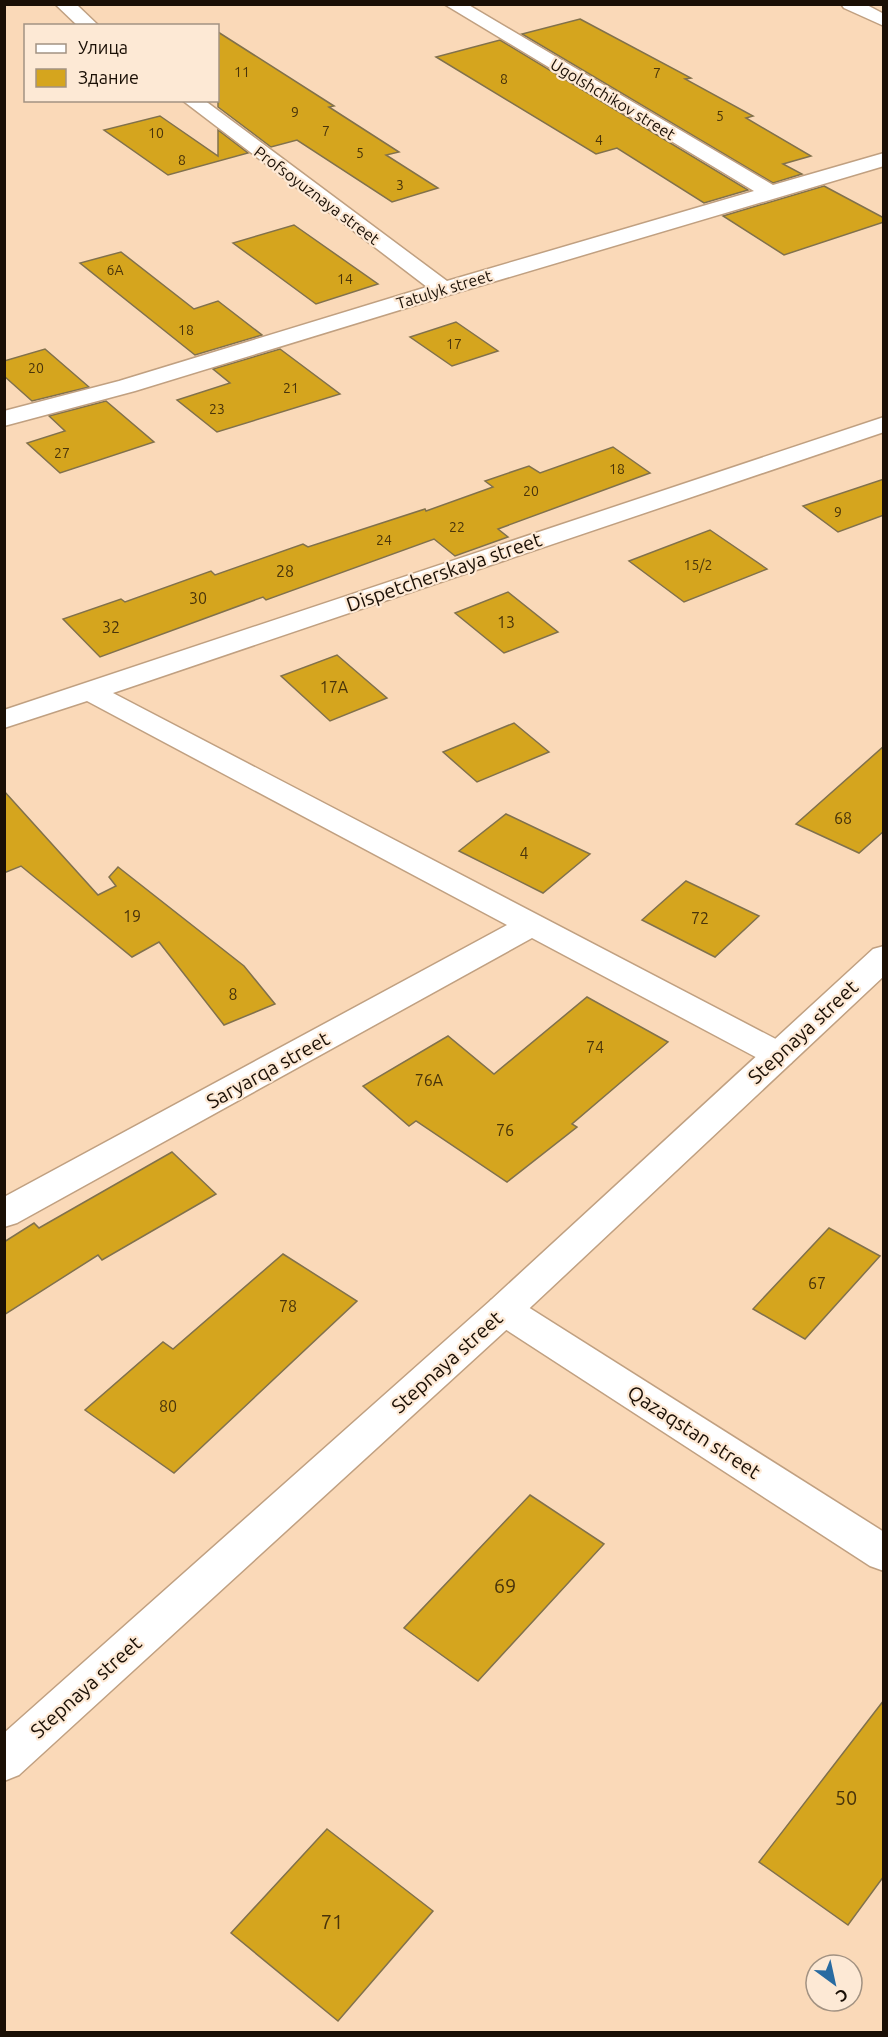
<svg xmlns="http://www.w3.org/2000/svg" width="888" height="2037" font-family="Ubuntu,sans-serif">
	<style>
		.building { fill: #d5a51e; stroke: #81714c; stroke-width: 1.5 }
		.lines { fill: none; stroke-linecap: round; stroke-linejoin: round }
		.street-casing { stroke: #c0a081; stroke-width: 3 }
		.secondary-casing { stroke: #c0a081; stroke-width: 3 }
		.street { fill: #fff; fill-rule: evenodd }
		.secondary { fill: #fff; fill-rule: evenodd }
		.labels { text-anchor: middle; stroke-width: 4.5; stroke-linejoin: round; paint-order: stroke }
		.far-number-label { font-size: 14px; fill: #49340b }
		.far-street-label { font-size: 16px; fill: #1a0f05; stroke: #fde9d5 }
		.number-label { font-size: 16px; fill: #49340b }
		.street-label { font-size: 20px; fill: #1a0f05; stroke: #fde9d5 }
		.near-number-label { font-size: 20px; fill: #49340b }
	</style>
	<rect width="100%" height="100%" fill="#fad9b8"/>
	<g class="building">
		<polygon points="580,19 691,78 685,79 753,116 746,118 811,156 783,164 802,174 773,183 522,34"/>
		<polygon points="218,32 334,106 329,107 399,152 386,155 438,188 392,202 297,140 271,147 218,107"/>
		<polygon points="500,40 748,190 704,203 617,148 596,154 436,57"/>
		<polygon points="160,116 218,156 218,130 248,153 168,175 104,130"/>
		<polygon points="824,186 884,218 884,222 784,255 723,216"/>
		<polygon points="294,225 378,284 316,304 233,243"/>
		<polygon points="121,252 194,309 218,301 262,335 195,355 80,263"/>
		<polygon points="456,322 498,351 452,366 410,337"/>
		<polygon points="45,349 89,387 32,401 4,376 4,361"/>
		<polygon points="280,349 340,394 217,432 177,400 230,383 213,369"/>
		<polygon points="106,401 154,442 60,473 27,443 65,431 49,416"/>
		<polygon points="613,447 650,473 498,529 508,537 455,556 434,539 266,600 263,597 100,657 63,619 121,599 125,602 211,571 215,575 303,544 308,547 425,509 426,511 493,487 485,481 529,466 540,473"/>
		<polygon points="884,479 884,515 838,532 803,506"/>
		<polygon points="710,530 767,569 684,602 629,561"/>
		<polygon points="508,592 558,632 504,653 455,613"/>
		<polygon points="337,655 387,698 330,721 281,676"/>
		<polygon points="514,723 549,752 477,782 443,752"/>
		<polygon points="884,746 884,831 859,853 796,824"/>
		<polygon points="4,791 98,895 116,886 109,877 118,867 244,966 275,1004 224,1025 159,942 132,957 21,866 4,873"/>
		<polygon points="506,814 590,854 543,893 459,851"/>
		<polygon points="686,881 759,916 715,957 642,920"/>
		<polygon points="587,997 668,1042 572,1124 577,1127 507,1182 416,1121 409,1126 363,1086 448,1036 494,1074"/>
		<polygon points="172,1152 216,1194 102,1260 98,1255 4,1315 4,1242 34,1223 39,1228"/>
		<polygon points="829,1228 880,1256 805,1339 753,1309"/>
		<polygon points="283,1254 357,1301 174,1473 85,1410 163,1342 173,1349"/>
		<polygon points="530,1495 604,1544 478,1681 404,1628"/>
		<polygon points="884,1700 884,1876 848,1925 759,1862"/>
		<polygon points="327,1829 433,1911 338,2021 231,1933"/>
	</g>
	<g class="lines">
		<g class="street-casing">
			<g id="street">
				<polygon points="55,4 76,4 99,26 78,26"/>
				<polygon points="444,4 467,4 773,185 884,153 884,166 452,294 135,391 4,426 4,411 119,381 427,287 182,100 204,100 447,281 754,191"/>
				<polygon points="841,4 865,4 884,14 884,26 844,8"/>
				<polygon points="884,417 884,432 113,693 791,1047 796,1055 791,1063 779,1067 767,1063 532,938 17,1223 4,1227 4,1197 507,925 87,701 4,728 4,710"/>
				<polygon points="504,1296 517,1300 884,1532 884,1571 870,1566 491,1320 485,1310 491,1300"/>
			</g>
		</g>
		<g class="secondary-casing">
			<polygon id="secondary" points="884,946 884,976 517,1320 19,1775 4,1781 4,1733 491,1300 873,949"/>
		</g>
		<use href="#street" class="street"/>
		<use href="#secondary" class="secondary"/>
	</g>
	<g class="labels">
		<g class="far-number-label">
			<text x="242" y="77">11</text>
			<text x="657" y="78">7</text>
			<text x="504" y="84">8</text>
			<text x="295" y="117">9</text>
			<text x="720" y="121">5</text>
			<text x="326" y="136">7</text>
			<text x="156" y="138">10</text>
			<text x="599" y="145">4</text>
			<text x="360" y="158">5</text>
			<text x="182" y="165">8</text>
			<text x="400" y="190">3</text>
			<text x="115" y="275">6А</text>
			<text x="345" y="284">14</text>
			<text x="186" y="335">18</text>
			<text x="454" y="349">17</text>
			<text x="36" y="373">20</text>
			<text x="291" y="393">21</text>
			<text x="217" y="414">23</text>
			<text x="62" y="458">27</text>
			<text x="617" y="474">18</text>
			<text x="531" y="496">20</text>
			<text x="838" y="517">9</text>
			<text x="457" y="532">22</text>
			<text x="384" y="545">24</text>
			<text x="698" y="570">15/2</text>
		</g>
		<g class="far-street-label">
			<text transform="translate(613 99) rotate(31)" y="6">Ugolshchikov street</text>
			<text transform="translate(317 195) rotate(37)" y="6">Profsoyuznaya street</text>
			<text transform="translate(444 289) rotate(-17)" y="6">Tatulyk street</text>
		</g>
		<g class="number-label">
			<text x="285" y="577">28</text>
			<text x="198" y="604">30</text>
			<text x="506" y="628">13</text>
			<text x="111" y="633">32</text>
			<text x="334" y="693">17А</text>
			<text x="843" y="824">68</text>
			<text x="524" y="859">4</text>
			<text x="132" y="922">19</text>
			<text x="700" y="924">72</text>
			<text x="233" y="1000">8</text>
			<text x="595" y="1053">74</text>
			<text x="429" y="1086">76А</text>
			<text x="505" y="1136">76</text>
			<text x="817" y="1289">67</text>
			<text x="288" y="1312">78</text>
			<text x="168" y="1412">80</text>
		</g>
		<g class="street-label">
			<text transform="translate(444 572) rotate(-19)" y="7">Dispetcherskaya street</text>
			<text transform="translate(803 1032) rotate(-43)" y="7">Stepnaya street</text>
			<text transform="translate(268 1070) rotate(-29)" y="7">Saryarqa street</text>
			<text transform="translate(447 1362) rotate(-42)" y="7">Stepnaya street</text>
			<text transform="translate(694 1432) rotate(33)" y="7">Qazaqstan street</text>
			<text transform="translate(86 1687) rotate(-42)" y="7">Stepnaya street</text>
		</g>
		<g class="near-number-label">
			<text x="505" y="1593">69</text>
			<text x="846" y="1805">50</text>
			<text x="332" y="1929">71</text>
		</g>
	</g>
	<rect width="888" height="2037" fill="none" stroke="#1a0f05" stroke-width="12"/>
	<rect x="24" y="24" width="195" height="78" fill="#fde9d5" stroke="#a29282" stroke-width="1.5"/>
	<rect x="36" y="44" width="30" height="9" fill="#ffffff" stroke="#a29282" stroke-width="1.5"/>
	<text x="78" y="54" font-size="18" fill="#1a0f05">Улица</text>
	<rect x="36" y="69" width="30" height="18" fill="#d5a51e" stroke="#a29282" stroke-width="1.5"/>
	<text x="78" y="84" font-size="18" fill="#1a0f05">Здание</text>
	<g transform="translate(834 1983) rotate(147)"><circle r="28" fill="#fde9d5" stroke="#a29282" stroke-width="1.5"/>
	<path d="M0-4.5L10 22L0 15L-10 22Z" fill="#296ba1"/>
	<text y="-9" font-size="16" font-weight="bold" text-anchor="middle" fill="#1a0f05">С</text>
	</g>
</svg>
